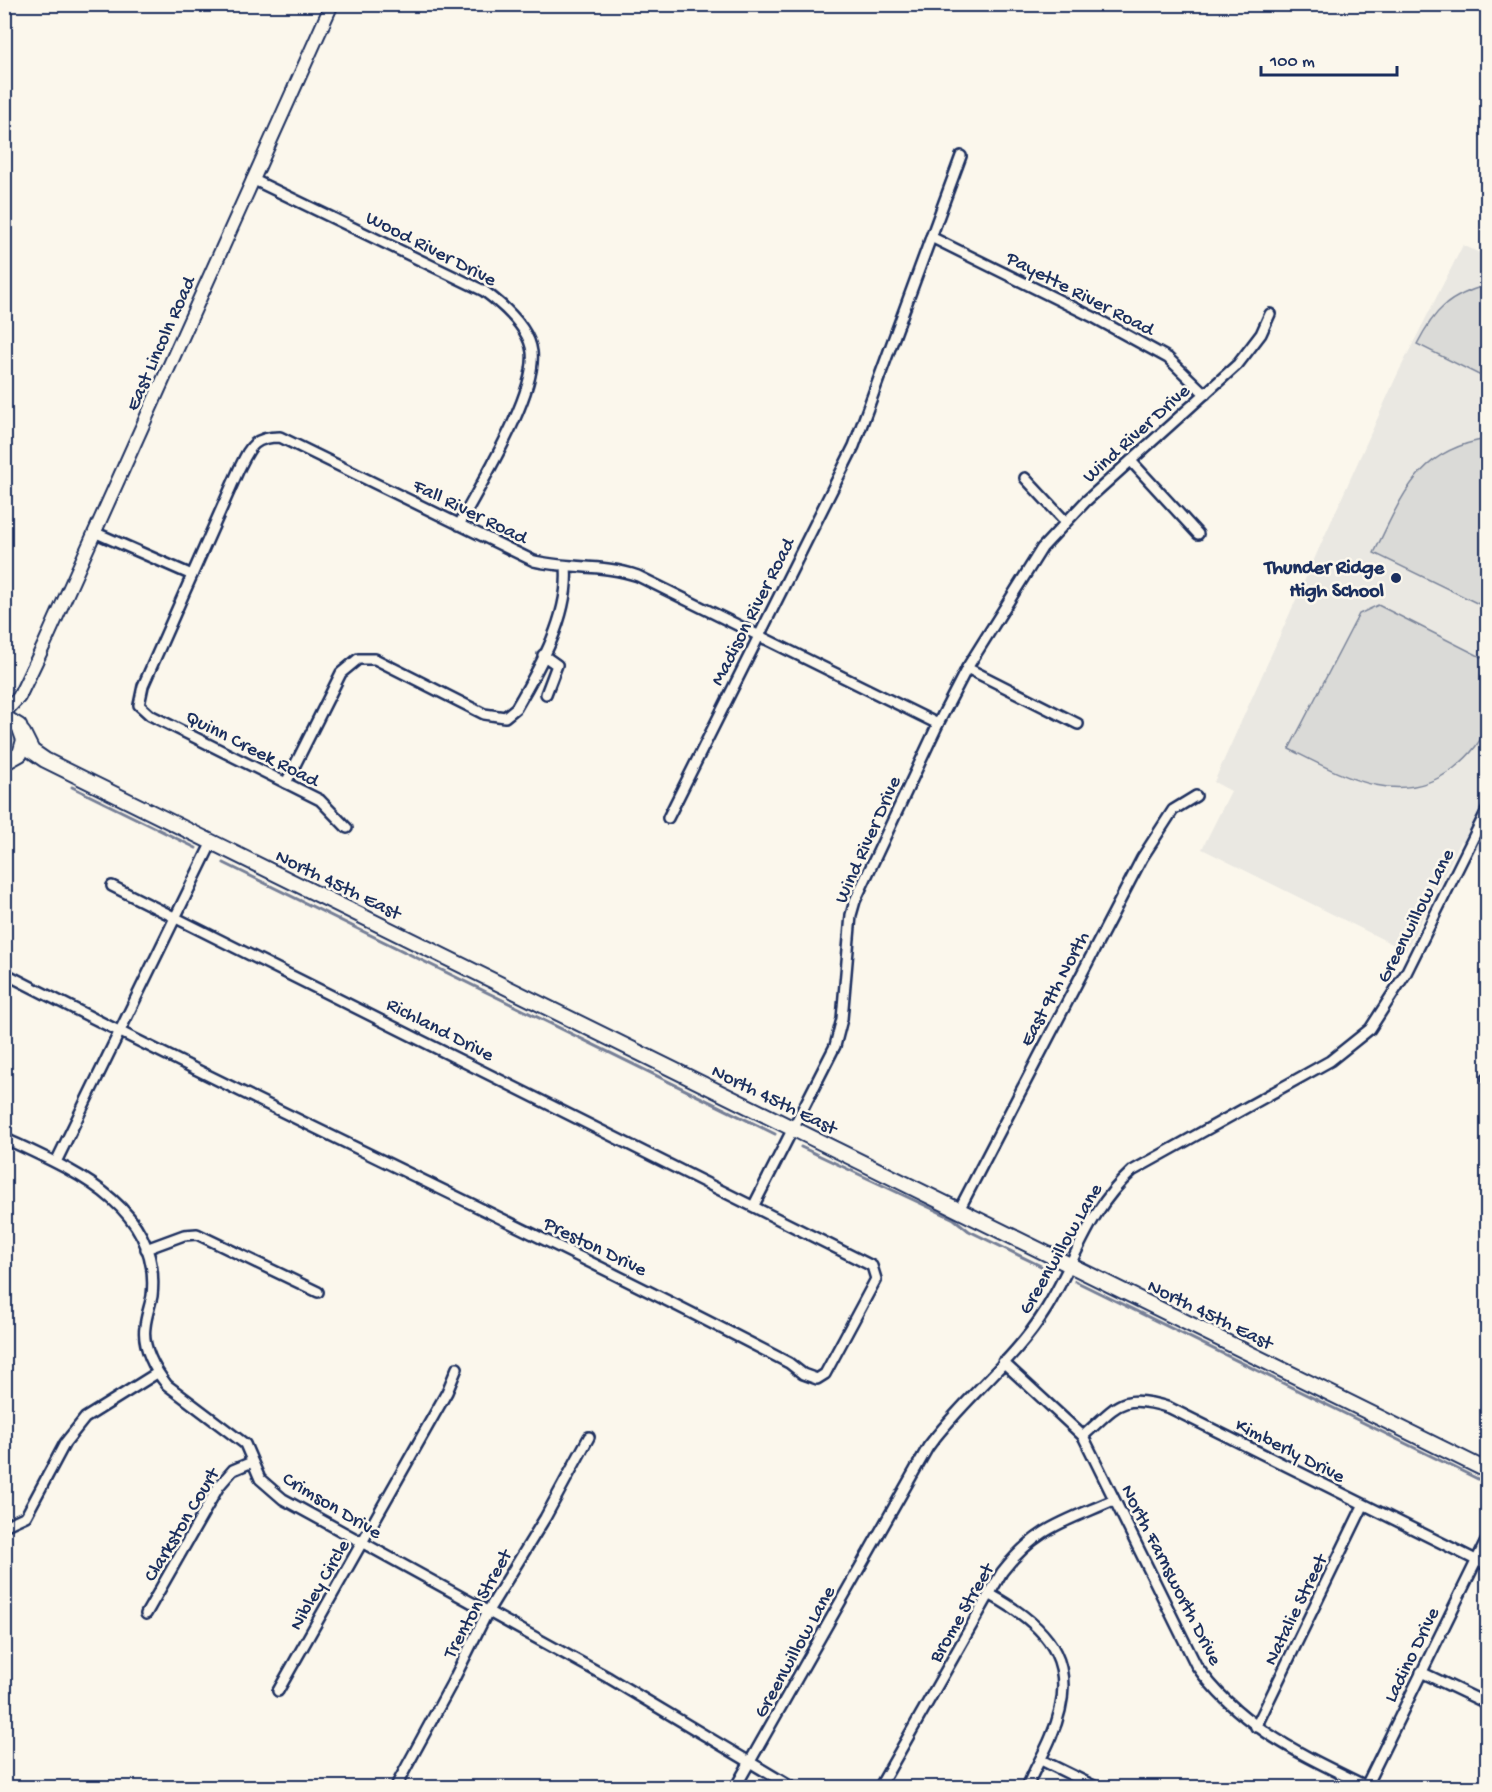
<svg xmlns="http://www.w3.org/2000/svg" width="1492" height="1792" font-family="'Gochi Hand',sans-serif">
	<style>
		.built { fill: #eae8e2 }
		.green { fill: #dadad7; stroke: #7a849a; stroke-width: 1.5 }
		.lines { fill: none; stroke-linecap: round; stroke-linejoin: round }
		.stream { stroke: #747e96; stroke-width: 3 }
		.minor-casing { stroke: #1b2f5e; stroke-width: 14 }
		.tertiary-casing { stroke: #1b2f5e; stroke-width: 16 }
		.secondary-casing { stroke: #1b2f5e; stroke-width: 18 }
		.minor { stroke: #fbf7ec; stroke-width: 9 }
		.tertiary { stroke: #fbf7ec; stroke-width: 12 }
		.secondary { stroke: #fbf7ec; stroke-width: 14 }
		.poi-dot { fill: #1b2f5e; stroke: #fbf7ec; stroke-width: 2 }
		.labels { text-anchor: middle; stroke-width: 5; stroke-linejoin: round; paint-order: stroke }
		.street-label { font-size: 20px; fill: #1b2f5e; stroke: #fbf7ec }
		.poi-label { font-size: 20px; font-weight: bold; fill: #1b2f5e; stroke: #fbf7ec; text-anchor: end }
	</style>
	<rect width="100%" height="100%" fill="#fbf7ec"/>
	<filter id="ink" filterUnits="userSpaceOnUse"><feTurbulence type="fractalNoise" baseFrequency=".0167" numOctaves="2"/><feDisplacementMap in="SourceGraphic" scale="12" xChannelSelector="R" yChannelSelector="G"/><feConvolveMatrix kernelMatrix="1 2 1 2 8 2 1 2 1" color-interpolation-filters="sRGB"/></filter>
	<g filter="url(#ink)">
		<polygon class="built" points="1463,245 1488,257 1487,854 1461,841 1406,951 1202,849 1231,791 1214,782 1397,375"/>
		<g class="green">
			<path d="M1487,285H1488L1487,379L1417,344C1435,309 1449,296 1487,285Z"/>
			<path d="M1487,439H1488L1487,608L1374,553C1403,495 1417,450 1487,439Z"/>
			<path d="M1378,605L1487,660C1488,678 1492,709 1487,724C1482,742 1468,757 1454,768C1400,810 1341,775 1289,749L1359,614Z"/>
		</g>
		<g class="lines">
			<g class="stream">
				<polyline points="72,787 196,848"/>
				<polyline points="224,863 775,1134"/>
				<polyline points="801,1147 954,1219 969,1231 1047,1269"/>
				<polyline points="1075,1281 1488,1484"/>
			</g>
			<g class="minor-casing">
				<g id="minor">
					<path d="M252,179L484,291C503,305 529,327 532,352C537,394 480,485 459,525"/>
					<polyline points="931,237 1095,318 1168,358 1205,394"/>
					<polyline points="1131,461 1198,534"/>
					<polyline points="1025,478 1065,521"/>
					<polyline points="94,532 192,575"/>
					<polyline points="543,655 557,665 546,694"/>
					<polyline points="967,668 1078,724"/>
					<path d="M286,783L341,673L358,659H375L484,714L505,717L516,708C540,667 570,615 566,567"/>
					<polyline points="668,818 854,446 961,156"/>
					<path d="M347,828L320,800L150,715L139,705L143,686L239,469C250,447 253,437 280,437L534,561C568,569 605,564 638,576L938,724"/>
					<path d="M4,973C264,1107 530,1228 789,1363L803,1374L817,1379L825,1374L876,1279L872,1266L112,886"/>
					<polyline points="1487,1078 1488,1078"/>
					<path d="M4,1138C70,1169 162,1205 152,1296C150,1306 146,1316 145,1327C142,1347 155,1370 167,1385L245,1444L260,1479L283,1499L609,1678L793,1788"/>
					<polyline points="56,1162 212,842"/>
					<polyline points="754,1205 835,1046 842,1019 851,915 855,901 938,724 967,668 1042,548 1086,501 1238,364 1261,334 1270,314"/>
					<polyline points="959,1210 1142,858 1173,810 1196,796"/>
					<polyline points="146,1249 184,1235 197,1234 318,1292"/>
					<path d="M1003,1362L1083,1436L1196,1665C1240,1728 1303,1755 1370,1788"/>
					<path d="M1083,1436C1118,1405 1121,1392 1170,1408L1488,1566"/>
					<polyline points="4,1526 26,1516 65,1443 85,1418 157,1373"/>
					<path d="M991,1595C1053,1629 1081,1667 1051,1737C1044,1755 1033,1770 1027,1788"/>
					<polyline points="146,1614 219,1486 233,1470 252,1462"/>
					<polyline points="1421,1672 1488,1704"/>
					<polyline points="278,1691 447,1392 457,1368"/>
					<polyline points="1256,1727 1363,1506"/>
					<polyline points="1041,1760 1098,1788"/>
					<polyline points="395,1788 452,1683 488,1611 545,1518 589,1437"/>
					<path d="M735,1788L928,1447C964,1398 1014,1361 1045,1311C1077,1260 1086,1213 1132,1171L1330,1061L1370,1029L1406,973L1488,808"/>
					<path d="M879,1788L1002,1572C1037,1527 1064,1522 1114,1500"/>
					<polyline points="1365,1788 1488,1537"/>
				</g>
			</g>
			<g class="tertiary-casing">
				<polyline id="tertiary" points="4,713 19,697 44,645 332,4"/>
			</g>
			<g class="secondary-casing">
				<g id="secondary">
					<polyline points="4,717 19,726 24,740 20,754 4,763"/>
					<polyline points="23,733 32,751 45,760 1488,1471"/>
				</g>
			</g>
			<use href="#minor" class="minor"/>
			<use href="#tertiary" class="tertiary"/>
			<use href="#secondary" class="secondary"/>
		</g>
	</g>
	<circle class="poi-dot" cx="1396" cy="578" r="6"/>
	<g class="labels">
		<g class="street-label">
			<text transform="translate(432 247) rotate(27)" y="7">Wood River Drive</text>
			<text transform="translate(1081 292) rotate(27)" y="7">Payette River Road</text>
			<text transform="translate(159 343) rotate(-66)" y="7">East Lincoln Road</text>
			<text transform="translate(1135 432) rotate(-42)" y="7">Wind River Drive</text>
			<text transform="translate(471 510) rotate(26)" y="7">Fall River Road</text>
			<text transform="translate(751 611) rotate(-63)" y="7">Madison River Road</text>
			<text transform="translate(253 747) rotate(27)" y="7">Quinn Creek Road</text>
			<text transform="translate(866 839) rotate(-66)" y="7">Wind River Drive</text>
			<text transform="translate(339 883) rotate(26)" y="7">North 45th East</text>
			<text transform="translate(1414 915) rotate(-63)" y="7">Greenwillow Lane</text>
			<text transform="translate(1053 988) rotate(-62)" y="7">East 9th North</text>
			<text transform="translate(441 1028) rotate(27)" y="7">Richland Drive</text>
			<text transform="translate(775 1098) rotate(26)" y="7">North 45th East</text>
			<text transform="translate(596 1245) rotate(26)" y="7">Preston Drive</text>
			<text transform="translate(1059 1248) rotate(-60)" y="7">Greenwillow Lane</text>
			<text transform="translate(1211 1313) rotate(26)" y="7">North 45th East</text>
			<text transform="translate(1291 1449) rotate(27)" y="7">Kimberly Drive</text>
			<text transform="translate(333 1504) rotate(31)" y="7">Crimson Drive</text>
			<text transform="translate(180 1524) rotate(-59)" y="7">Clarkston Court</text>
			<text transform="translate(1173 1574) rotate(63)" y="7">North Farnsworth Drive</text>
			<text transform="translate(318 1584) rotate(-60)" y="7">Nibley Circle</text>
			<text transform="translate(476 1603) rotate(-61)" y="7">Trenton Street</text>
			<text transform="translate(1294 1609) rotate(-64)" y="7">Natalie Street</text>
			<text transform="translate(960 1612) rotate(-60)" y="7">Brome Street</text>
			<text transform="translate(793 1651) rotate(-61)" y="7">Greenwillow Lane</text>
			<text transform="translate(1410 1654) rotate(-64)" y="7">Ladino Drive</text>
		</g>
		<g class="poi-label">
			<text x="1384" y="573">Thunder Ridge<tspan x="1384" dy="23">High School</tspan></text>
		</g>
	</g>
	<rect width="1492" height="1792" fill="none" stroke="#fbf7ec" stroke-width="24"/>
	<rect x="12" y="12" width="1468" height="1768" fill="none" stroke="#1b2f5e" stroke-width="2" filter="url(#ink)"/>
	<path d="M1261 66v9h136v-9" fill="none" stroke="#1b2f5e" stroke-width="3"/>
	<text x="1270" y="66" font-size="18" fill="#1b2f5e" stroke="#fbf7ec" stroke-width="4.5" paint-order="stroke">100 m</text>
</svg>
